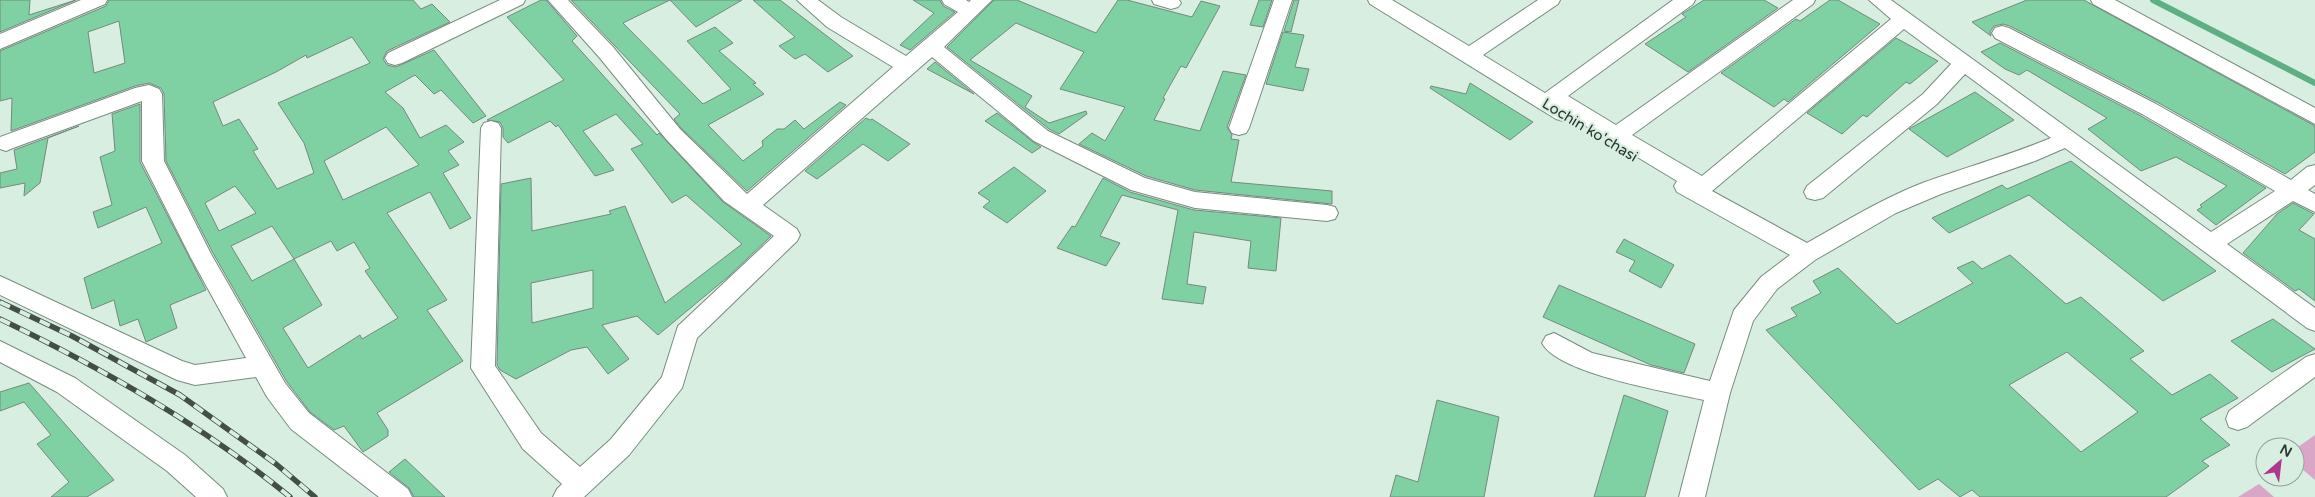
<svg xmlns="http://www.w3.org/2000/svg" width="2315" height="497" font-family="'Varela Round',sans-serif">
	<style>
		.green { fill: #d9a6c7 }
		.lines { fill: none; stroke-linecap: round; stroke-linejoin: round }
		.stream { stroke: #5eaf84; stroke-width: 6 }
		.building { fill: #7fd0a3; stroke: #758a7e; fill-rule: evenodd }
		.minor-casing { stroke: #788c80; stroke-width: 2 }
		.minor { fill: #fff; fill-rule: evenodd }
		.rail-casing { stroke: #434e47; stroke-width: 5.5 }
		.rail { stroke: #d7eee0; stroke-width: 4; stroke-dasharray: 11; stroke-linecap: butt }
		.labels { text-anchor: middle; stroke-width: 4.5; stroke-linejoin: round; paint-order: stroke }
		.street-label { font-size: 15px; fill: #2c3530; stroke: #d7eee0 }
	</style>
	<rect width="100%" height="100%" fill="#d7eee0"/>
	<g class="green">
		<polygon points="2315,435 2315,480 2295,463 2295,449"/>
		<polygon points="2259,484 2274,497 2238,497"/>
	</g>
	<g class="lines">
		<polyline class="stream" points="2153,0 2315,83"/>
	</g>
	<g class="building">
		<polygon points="0,0 30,0 29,15 76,0 0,32"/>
		<path d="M109,0H413L421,9L432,4L450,22L387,51L383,59L387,65L396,67L434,50L486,116L473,123L441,90L434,94L415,75L385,92L403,108L420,138L446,125L464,142L448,151L459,165L443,173L471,218L450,229L430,192L387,213L447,300L427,310L463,361L377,413L388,430V436L363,452L344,426L334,430L310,412L287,382L213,253L166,161L164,94L161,88L149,83L135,86L11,131L12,98L0,101V51L106,6ZM119,21L125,63L94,73L88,32ZM352,37L370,63L278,103L304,143L314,173L277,189L253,151L258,149L239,119L223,126L213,102L276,72L306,55L307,58ZM386,127L419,165L343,200L324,161ZM235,186L256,213L219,231L205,203ZM272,226L294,259L252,281L231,246ZM331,241L337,251L354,242L370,268L365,271L398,318L362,339L360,335L308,368L283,328L322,305L294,259Z"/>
		<path d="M541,0H546L577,36L572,41L657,135L659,133L723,202L771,236L729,276L658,335L637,316L602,325L629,359L608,374L587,347L571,350L516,379L500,370L497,365L501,184L531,178L532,231L611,214L609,211L625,206L665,303L742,244L686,195L672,203L631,149L643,144L616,114L583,131L614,170L595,176L558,125L556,127L550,121L508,143L503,137V128L500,122L487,120L564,80L507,17ZM593,270V308L532,323L531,283Z"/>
		<polygon points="571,0 742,0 696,27 670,0 623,23 703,104 731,89 687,41 715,27 733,43 719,51 756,83 753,84 764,94 708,125 743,161 763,146 762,141 777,129 784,129 795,120 804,129 840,102 846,105 747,191 681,128 674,119 680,114"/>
		<polygon points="753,0 780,0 853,56 828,72 805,54 795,59 779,46 795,37"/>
		<polygon points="913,0 940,0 943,6 955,12 910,50 900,45 934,13"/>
		<polygon points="994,0 1017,0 1096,33 1118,0 1127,0 1192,17 1201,1 1220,6 1186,68 1181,66 1163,98 1165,99 1154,120 1200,131 1223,71 1246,75 1227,127 1232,135 1231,139 1239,140 1231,182 1332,191 1332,204 1195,190 1146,176 1079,144 1092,133 1105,141 1125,107 1060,89 1084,52 1016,23 970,60 1032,96 1025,107 1049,123 1086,111 1087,114 1059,134 1049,129 947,47"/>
		<polygon points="1259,0 1272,0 1263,27 1250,25"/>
		<polygon points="1294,0 1299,0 1291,32 1284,31"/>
		<polygon points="1704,0 1764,0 1778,8 1688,72 1645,44 1686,17 1682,14"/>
		<polygon points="1830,0 1838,0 1880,24 1788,102 1784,99 1774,107 1721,73 1796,19 1800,21"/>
		<polygon points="2027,0 2084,0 2091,4 2315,126 2315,152 2285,174 2157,102 2010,26 2003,24 1994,26 1990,32 1991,36 1972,22"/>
		<polygon points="1283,32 1304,35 1295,67 1309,69 1303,91 1266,84"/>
		<polygon points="1896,38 1938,61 1910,84 1906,82 1867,117 1863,115 1842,134 1807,113"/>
		<polygon points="2000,43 2141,116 2266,188 2216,225 2197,210 2202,207 2200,205 2227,186 2176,157 2141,171 2088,129 2107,118 2027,70 2019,75 2005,69 1981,52"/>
		<polygon points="935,62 974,94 927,69"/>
		<polygon points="1470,83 1533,122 1510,140 1430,88 1431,86 1466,94"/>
		<polygon points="1975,92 2014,120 1947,157 1909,129"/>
		<polygon points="140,104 140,162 206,290 170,305 177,328 146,342 138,319 120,326 114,300 92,309 84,278 162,243 146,207 98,228 93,212 112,205 100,157 115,151 112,114"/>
		<polygon points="997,113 1033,142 1041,147 1032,153 985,121"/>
		<polygon points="866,118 870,120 872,119 910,144 888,161 863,144 817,179 805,171"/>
		<polygon points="79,126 48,138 40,183 24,196 25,183 0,188 0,173 17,169 14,150"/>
		<polygon points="2071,161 2216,271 2163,301 2029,195 1949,233 1932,218 2002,185 2007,189"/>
		<polygon points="1014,167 1046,191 1007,223 983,207 990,201 978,193"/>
		<polygon points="1103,178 1130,192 1194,210 1281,218 1276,271 1248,268 1251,241 1194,232 1187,284 1206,287 1203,304 1162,299 1178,210 1122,195 1100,236 1120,243 1106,266 1057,248 1072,226 1075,227"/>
		<polygon points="2293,203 2314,214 2299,230 2315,239 2315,301 2299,289 2295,291 2243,253 2277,214"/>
		<polygon points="1624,239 1674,265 1661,288 1629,271 1635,261 1616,252"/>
		<path d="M2010,255L2066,304L2081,297L2144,351L2130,359L2172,395L2210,374L2238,398L2200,419L2230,445L2202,461L2209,466L2166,497H1980L1972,490L1960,497L1938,479L1919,490L1766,330L1797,316L1791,308L1821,293L1813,281L1838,268L1897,324L1973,283L1957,268L1973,261L1982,269ZM2067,352L2138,412L2081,452L2009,385Z"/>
		<polygon points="1559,285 1695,344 1684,373 1651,365 1543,317"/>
		<polygon points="2273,319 2315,349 2272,372 2231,341"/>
		<polygon points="29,383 114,480 87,497 51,497 69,482 37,444 51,435 24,402 0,411 0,392"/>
		<polygon points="1624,395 1668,411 1645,497 1594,497"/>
		<polygon points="1437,400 1499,417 1484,497 1390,497 1396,475 1418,482"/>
		<polygon points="405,459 445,497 414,497 409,488 389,472"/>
	</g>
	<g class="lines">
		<g class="minor-casing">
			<g id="minor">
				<polygon points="81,0 107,0 105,4 0,49 0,34"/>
				<polygon points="500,0 525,0 523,4 402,63 395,65 388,63 385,58 388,53"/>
				<polygon points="548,0 568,0 613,47 680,129 747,194 893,67 827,27 797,0 818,0 841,17 906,56 958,12 944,4 942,0 966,0 969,2 971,0 992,0 944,47 1048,131 1145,178 1195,192 1327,205 1335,207 1338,213 1335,219 1327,221 1195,208 1131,190 1034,141 932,57 763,205 797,229 800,235 797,241 697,338 682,388 629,455 584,497 553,497 557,489 562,484 523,449 471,368 481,128 484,123 491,121 498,123 501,128 495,366 541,433 580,467 611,439 662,377 678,326 774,236 724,201 666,139 599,57"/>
				<polygon points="1152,0 1179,0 1181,3 1178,7 1171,9 1154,4"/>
				<polygon points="1274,0 1292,0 1249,128 1246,133 1239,135 1232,133 1229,128"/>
				<path d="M1368,0H1392L1469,46L1538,0H1560L1558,4L1483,55L1545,93L1673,0H1695L1693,4L1568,96L1616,125L1793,0H1815L1813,4L1632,135L1702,176L1891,19L1869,0H1891L2211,232L2275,191L2142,114L1995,38L1992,33L1995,28L2002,26L2009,28L2156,104L2291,180L2307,167L2315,165V185L2308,190L2315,194V212L2293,201L2227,244L2315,308V331L2307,328L2065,148L2035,161L1941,194L1896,213L1815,260L1777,289L1753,321L1730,393L1705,497H1679L1704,400C1669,392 1558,374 1542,343L1546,336L1554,333L1592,353L1710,381L1734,310L1761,277L1790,255L1677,192L1674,186L1677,181L1571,117L1563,121L1556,119L1370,4ZM1904,29L1951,64L1923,94L1807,186L1804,192L1807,198L1815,200L1823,198L1937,104L1965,74L2051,138C2010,155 1967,167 1925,182C1883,198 1846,221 1807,243L1712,191Z"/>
				<polygon points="2091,0 2115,0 2315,108 2315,124 2093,4"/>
				<polygon points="149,85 159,89 162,94 164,161 211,254 285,383 309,413 408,489 412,497 379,497 291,429 267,397 256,377 195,385 177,380 0,295 0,276 182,361 195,365 246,358 191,258 142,161 142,101 13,148 6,151 0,149 0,137 135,88"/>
				<polygon points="0,341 75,378 185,455 223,489 227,497 196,497 167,471 57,392 0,362"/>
				<polygon points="2315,354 2315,377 2247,427 2238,430 2229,427 2226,419 2229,411 2306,357"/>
			</g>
		</g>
		<use href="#minor" class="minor"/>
		<g class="rail-casing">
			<g id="rail">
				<polyline points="0,302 72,336 180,395 276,464 315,497"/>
				<path d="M0,319C103,369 201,424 290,497"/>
			</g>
		</g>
		<use href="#rail" class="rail"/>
	</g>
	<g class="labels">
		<g class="street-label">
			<text transform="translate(1590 130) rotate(31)" y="5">Lochin ko'chasi</text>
		</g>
	</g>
	<g transform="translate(2280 462) rotate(28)"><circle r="24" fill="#d7eee0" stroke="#93a49a"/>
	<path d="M0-4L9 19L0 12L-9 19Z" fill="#af388f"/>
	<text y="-8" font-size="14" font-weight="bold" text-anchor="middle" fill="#2c3530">N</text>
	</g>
</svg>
